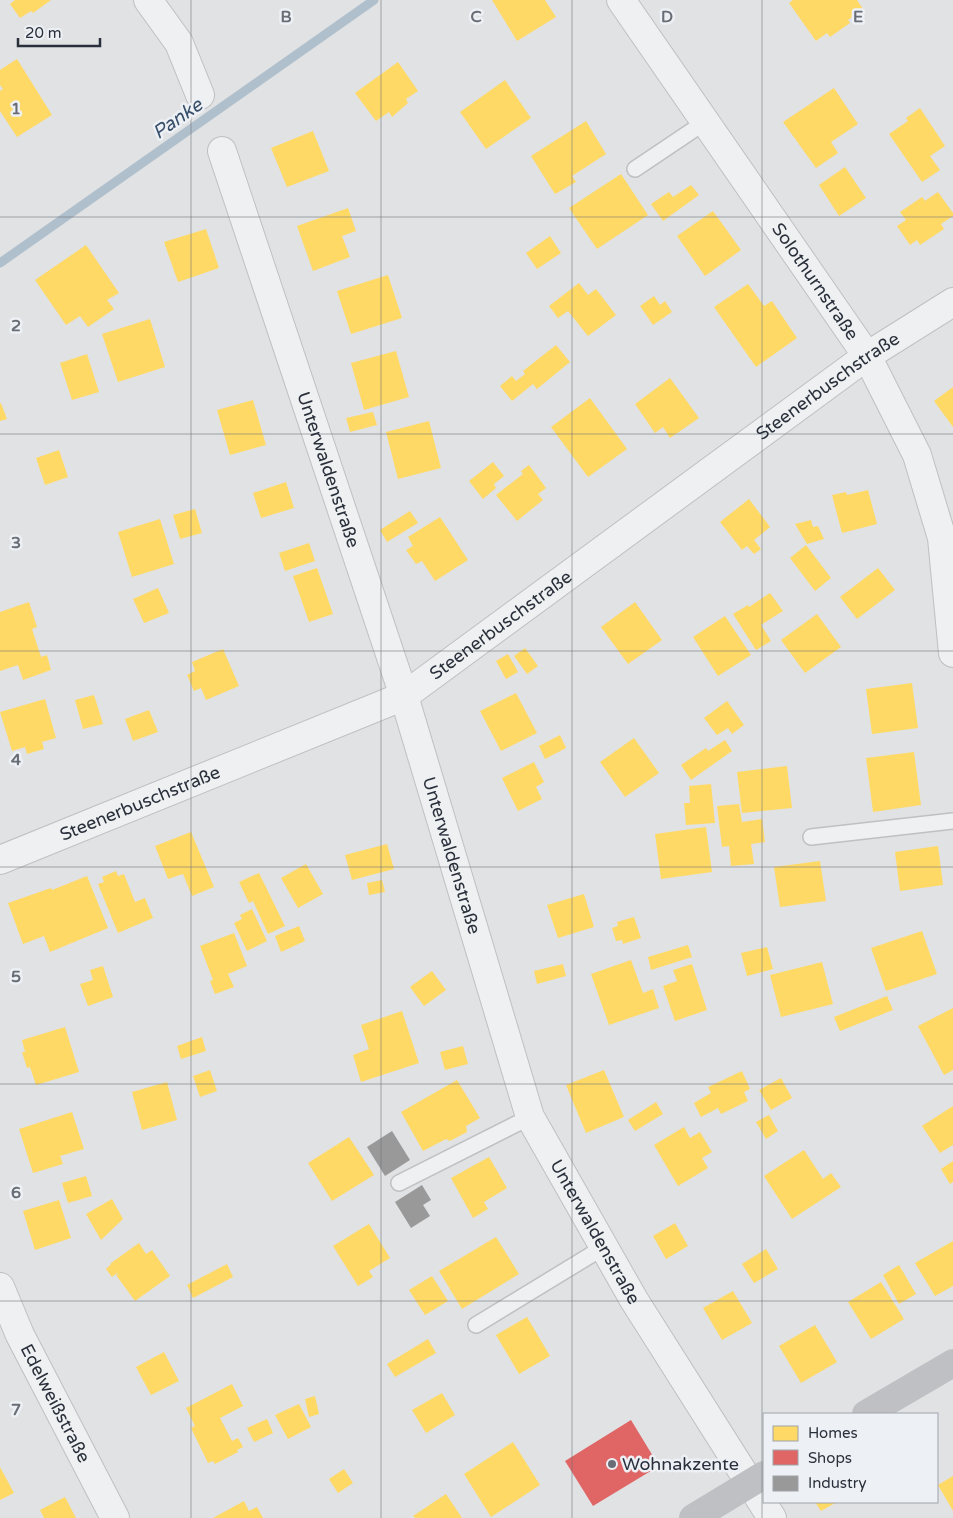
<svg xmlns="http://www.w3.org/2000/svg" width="953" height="1518" font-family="'Varela Round',sans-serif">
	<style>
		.homes { fill: #ffd966 }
		.shops { fill: #e06666 }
		.industry { fill: #999 }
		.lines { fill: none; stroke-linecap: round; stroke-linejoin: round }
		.stream { stroke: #b0bfcc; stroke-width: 9 }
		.service-casing { stroke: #bec0c2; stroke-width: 18 }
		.minor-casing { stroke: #bec0c2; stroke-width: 30 }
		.service { stroke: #eef0f1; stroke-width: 15 }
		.minor { stroke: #eef0f1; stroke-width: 28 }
		.secondary { stroke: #bec0c3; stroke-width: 28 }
		.grid { fill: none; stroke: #696e76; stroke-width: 1; stroke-opacity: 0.55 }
		.poi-dot { fill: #696e76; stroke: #edf0f4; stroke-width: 2 }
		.labels { text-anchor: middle; stroke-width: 5; stroke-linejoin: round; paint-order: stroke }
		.street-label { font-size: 18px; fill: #29303b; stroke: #edf0f4 }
		.poi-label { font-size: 18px; fill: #29303b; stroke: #edf0f4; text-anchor: start }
		.water-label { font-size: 19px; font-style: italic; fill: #374f6a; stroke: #edf0f4 }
		.grid-label { font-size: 16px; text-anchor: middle; font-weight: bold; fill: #696e76; stroke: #edf0f4; stroke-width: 5; stroke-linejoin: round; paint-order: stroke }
	</style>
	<rect width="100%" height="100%" fill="#e0e2e4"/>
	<g class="homes">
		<polygon points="15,0 51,0 33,13 31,11 20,18 10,4"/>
		<polygon points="492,0 545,0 556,17 517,41"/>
		<polygon points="793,0 857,0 863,9 848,20 850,23 830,37 827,33 816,41 789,3"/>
		<polygon points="17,59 52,115 17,137 0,111 0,91 3,89 0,85 0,70"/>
		<polygon points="398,62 418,91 406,99 408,103 392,117 389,112 376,121 355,93"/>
		<polygon points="505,80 531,118 486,149 460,112"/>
		<polygon points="834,88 858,124 831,142 838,153 816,168 783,122"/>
		<polygon points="920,108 945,146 930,156 940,170 922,182 889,134 908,121 906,118"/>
		<polygon points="586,121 606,154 572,176 576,182 555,194 531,156"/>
		<polygon points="313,131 329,171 287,187 271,148"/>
		<polygon points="845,167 866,198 839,216 819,185"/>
		<polygon points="621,174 648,215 597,249 569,208"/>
		<polygon points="691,185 699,195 663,221 651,204 669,192 673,197"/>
		<polygon points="938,192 953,213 953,216 941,224 944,229 920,245 917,240 910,245 897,226 906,220 900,212 922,197 925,201"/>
		<polygon points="348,208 356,231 342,236 350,257 313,271 297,226"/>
		<polygon points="713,211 741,250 705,276 677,236"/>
		<polygon points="206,229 219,268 178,282 164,242"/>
		<polygon points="550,236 561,253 537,269 526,253"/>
		<polygon points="86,245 119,293 107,300 114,309 88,327 80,316 66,325 35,280"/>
		<polygon points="388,275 402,318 351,334 337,291"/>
		<polygon points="579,283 588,295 596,289 616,315 588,336 568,311 558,318 549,306"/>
		<polygon points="748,284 764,306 772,301 797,338 756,367 714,307"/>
		<polygon points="654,296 660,305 665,301 672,312 653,325 640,306"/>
		<polygon points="150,319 165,367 118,382 102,334"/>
		<polygon points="556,345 570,362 537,389 533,384 512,401 500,386 512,376 516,381 525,374 523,371"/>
		<polygon points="396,351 409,397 364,410 351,363"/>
		<polygon points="87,354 99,392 72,400 60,363"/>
		<polygon points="670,378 699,418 670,438 663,427 655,433 635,404"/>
		<polygon points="953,387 953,427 934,401"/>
		<polygon points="590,398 627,449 588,477 551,427"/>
		<polygon points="253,400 266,445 230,455 217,410"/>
		<polygon points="1,403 7,419 0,421 0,404"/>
		<polygon points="373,412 377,425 350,432 346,418"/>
		<polygon points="429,421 441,468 398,479 386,432"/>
		<polygon points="59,450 68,477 45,485 36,458"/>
		<polygon points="493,462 504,476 494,484 496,488 483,499 469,481"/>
		<polygon points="529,465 546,488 538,494 543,500 517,521 496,495 523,474 521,471"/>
		<polygon points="286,482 294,508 261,518 253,493"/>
		<polygon points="868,490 877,524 842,533 832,495 846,492 847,495"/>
		<polygon points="749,499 770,527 754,540 761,549 754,554 747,546 742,550 720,522"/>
		<polygon points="195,509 202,533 180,539 173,515"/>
		<polygon points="410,511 418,523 387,542 380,530"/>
		<polygon points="440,517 468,560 435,581 422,561 416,564 406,550 413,546 408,537"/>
		<polygon points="160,519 174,564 132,577 118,532"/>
		<polygon points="811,520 813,527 818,526 824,539 807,544 795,524"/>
		<polygon points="309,543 315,561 285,571 279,553"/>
		<polygon points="806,545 831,578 815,591 790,558"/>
		<polygon points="317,568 333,614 309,622 293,576"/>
		<polygon points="878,568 895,590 857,619 840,597"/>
		<polygon points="158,588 169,613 144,623 133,599"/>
		<polygon points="770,593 783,611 761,625 771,641 756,650 733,614 748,605 749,607"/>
		<polygon points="29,602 37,627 32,629 41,657 47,655 51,670 23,680 18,665 0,671 0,612"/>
		<polygon points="635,602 662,640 628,664 601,627"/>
		<polygon points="817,614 841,647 805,673 781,640"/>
		<polygon points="725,616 751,655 718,676 693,637"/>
		<polygon points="525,648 538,666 527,674 514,656"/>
		<polygon points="223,649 239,686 206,700 201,688 194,691 187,675 195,671 192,662"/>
		<polygon points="508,654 518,672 506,679 496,661"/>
		<polygon points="912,683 918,728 872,734 866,689"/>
		<polygon points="516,693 537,733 501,751 480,711"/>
		<polygon points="94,695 103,724 83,729 75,700"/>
		<polygon points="45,699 56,738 42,742 44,749 27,754 25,747 12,751 0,712"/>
		<polygon points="727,701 744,725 732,734 728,728 717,735 704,718"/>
		<polygon points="149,710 158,732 133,741 125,719"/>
		<polygon points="560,735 566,748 545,759 539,746"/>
		<polygon points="634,738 659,773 625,797 600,762"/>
		<polygon points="725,740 732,751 691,780 681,765 706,748 708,751"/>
		<polygon points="914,752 921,805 873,812 866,758"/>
		<polygon points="534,762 544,782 536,787 542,799 518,811 502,778"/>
		<polygon points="787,766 792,808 742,813 737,772"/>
		<polygon points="711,784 715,823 686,825 684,803 690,803 689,786"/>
		<polygon points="739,804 742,822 762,819 765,842 751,844 754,864 731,866 729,846 722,847 717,806"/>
		<polygon points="706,827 712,872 661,879 655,834"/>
		<polygon points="191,832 214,887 192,896 183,874 168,879 155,846"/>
		<polygon points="387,844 394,869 352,880 345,855"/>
		<polygon points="938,846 943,885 900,891 895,852"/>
		<polygon points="820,861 826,901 780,907 774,867"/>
		<polygon points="306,864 323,894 298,908 281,878"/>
		<polygon points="116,871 118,876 124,874 135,902 145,898 153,918 118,933 98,884 104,882 102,877"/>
		<polygon points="259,873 285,926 268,934 253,901 249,903 239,882"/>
		<polygon points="87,876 108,928 50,952 44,936 23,944 8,903 51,888 52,890"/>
		<polygon points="382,880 385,892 369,895 367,883"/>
		<polygon points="584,894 594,927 558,938 547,905"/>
		<polygon points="252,909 267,941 247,951 234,923 242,919 240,915"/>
		<polygon points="634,917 641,938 623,944 622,940 616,941 612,928 618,926 617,922"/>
		<polygon points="299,926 305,941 281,952 275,936"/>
		<polygon points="922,931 937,974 886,991 871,948"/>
		<polygon points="234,933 247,966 228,974 234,987 215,994 210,981 213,980 200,946"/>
		<polygon points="688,945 692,957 651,970 648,957"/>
		<polygon points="767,947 773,969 747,976 741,953"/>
		<polygon points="631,960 643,993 653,989 659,1008 609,1025 591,974"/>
		<polygon points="822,962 833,1004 781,1017 770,975"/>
		<polygon points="563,964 566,976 537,984 534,971"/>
		<polygon points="692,964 707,1010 675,1021 663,986 677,981 673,970"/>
		<polygon points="103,966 113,997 88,1006 80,984 93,980 90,970"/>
		<polygon points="432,971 446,990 424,1006 410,987"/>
		<polygon points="887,996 893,1010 840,1031 834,1017"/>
		<polygon points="953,1008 953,1070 944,1075 918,1026"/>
		<polygon points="402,1011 419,1063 361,1082 353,1055 369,1049 361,1025"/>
		<polygon points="65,1027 79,1072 36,1085 30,1067 27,1068 22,1052 25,1052 22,1040"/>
		<polygon points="202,1037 206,1051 181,1059 177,1046"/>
		<polygon points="463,1046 468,1064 445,1070 440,1052"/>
		<polygon points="210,1070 217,1091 200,1097 193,1076"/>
		<polygon points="604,1070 624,1117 586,1133 566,1085"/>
		<polygon points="742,1071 750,1089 744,1092 748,1101 721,1114 718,1108 701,1117 694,1103 711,1093 708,1087"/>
		<polygon points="781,1078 792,1098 771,1110 759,1090"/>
		<polygon points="457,1080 480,1118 466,1126 467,1132 450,1141 446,1139 423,1151 401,1112"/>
		<polygon points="167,1082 177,1120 142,1130 132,1092"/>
		<polygon points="656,1102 663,1114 635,1131 628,1120"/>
		<polygon points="953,1106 953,1145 940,1153 922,1126"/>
		<polygon points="72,1112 84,1149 60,1156 63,1164 33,1173 19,1129"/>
		<polygon points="769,1115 778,1131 766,1139 756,1122"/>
		<polygon points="684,1127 690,1138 700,1132 712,1152 702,1158 708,1168 678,1186 654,1145"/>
		<polygon points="349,1137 374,1175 332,1201 308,1163"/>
		<polygon points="804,1150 823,1179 831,1173 841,1187 792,1219 764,1176"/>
		<polygon points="489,1157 507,1188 484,1202 488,1209 473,1218 451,1178"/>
		<polygon points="953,1161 953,1182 950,1184 941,1169"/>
		<polygon points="86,1176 92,1196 68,1203 62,1183"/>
		<polygon points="112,1199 123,1219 101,1240 86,1214"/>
		<polygon points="59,1200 71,1238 35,1250 23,1211"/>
		<polygon points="675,1223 688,1246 666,1259 653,1236"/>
		<polygon points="369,1224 390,1258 369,1271 373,1277 358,1286 333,1246"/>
		<polygon points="496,1237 519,1274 462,1309 439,1271"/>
		<polygon points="953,1241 953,1286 935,1296 915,1263"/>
		<polygon points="139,1243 146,1254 152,1250 170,1276 135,1301 116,1275 118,1274 117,1273 112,1277 106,1269 111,1264 111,1263"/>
		<polygon points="766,1249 778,1269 754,1283 742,1264"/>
		<polygon points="227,1264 233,1277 193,1298 187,1285"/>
		<polygon points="899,1265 916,1294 899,1304 883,1275"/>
		<polygon points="432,1276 448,1301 425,1315 409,1290"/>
		<polygon points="881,1282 904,1319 871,1339 848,1302"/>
		<polygon points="733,1291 752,1323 722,1340 703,1308"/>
		<polygon points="527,1317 550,1356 519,1374 496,1335"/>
		<polygon points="815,1325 837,1362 801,1383 779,1346"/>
		<polygon points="428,1339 436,1353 395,1377 387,1364"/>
		<polygon points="164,1352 179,1381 151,1395 136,1367"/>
		<polygon points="232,1384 243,1406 220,1418 232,1441 238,1438 243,1447 237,1450 238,1452 215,1464 213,1461 208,1463 191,1428 195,1426 186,1408"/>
		<polygon points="442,1393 455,1415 426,1433 412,1410"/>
		<polygon points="315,1396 319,1414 309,1417 305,1399"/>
		<polygon points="299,1404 311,1427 288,1439 275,1415"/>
		<polygon points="267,1419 273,1433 254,1442 247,1428"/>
		<polygon points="513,1442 540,1485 491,1517 464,1474"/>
		<polygon points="0,1467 14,1493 0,1500"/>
		<polygon points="344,1469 353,1483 338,1493 329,1479"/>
		<polygon points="953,1476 953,1511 938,1485"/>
		<polygon points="446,1494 462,1518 415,1518 413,1516"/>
		<polygon points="65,1497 76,1518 44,1518 40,1510"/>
		<polygon points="244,1501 249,1511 257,1507 263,1518 213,1518"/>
		<polygon points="815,1502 837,1502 821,1511"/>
	</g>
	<polygon class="shops" points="631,1420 659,1466 593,1506 565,1461"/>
	<g class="industry">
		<polygon points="392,1131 410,1160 385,1176 367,1147"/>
		<polygon points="422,1185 431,1200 423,1205 430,1216 411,1228 395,1202"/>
	</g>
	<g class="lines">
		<polyline class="stream" points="0,263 374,0"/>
		<g class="service-casing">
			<g id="service">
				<polyline points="635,169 705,122"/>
				<polyline points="811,837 953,821"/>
				<polyline points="399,1183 530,1117"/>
				<polyline points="476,1325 604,1247"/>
			</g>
		</g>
		<g class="minor-casing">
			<g id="minor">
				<polyline points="148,0 179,43 200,95"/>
				<path id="s1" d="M621,0L867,356L917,455L942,538L953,653"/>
				<path id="s2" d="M222,151L404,696L530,1117L634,1300L772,1518"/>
				<path id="s3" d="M0,860L404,696L867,356L953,302"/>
				<path id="s4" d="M0,1287L20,1335L115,1518"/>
			</g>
		</g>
		<use href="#service" class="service"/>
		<use href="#minor" class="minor"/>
		<g class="secondary">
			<polyline points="866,1414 953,1363"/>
			<polyline points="693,1518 764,1475"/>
		</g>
	</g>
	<path class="grid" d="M191,0V1518M381,0V1518M572,0V1518M762,0V1518M0,217H953M0,434H953M0,651H953M0,867H953M0,1084H953M0,1301H953"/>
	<circle class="poi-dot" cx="612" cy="1464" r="5"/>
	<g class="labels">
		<g class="street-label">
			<text dy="6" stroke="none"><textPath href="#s1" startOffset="342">Solothurnstraße</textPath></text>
			<text dy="6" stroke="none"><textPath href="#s3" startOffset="961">Steenerbuschstraße</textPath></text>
			<text dy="6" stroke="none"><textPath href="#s2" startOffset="336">Unterwaldenstraße</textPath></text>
			<text dy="6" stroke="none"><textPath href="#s3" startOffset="556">Steenerbuschstraße</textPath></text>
			<text dy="6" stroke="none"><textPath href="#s3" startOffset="151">Steenerbuschstraße</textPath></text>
			<text dy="6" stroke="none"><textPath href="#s2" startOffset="741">Unterwaldenstraße</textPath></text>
			<text dy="6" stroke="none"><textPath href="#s2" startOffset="1146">Unterwaldenstraße</textPath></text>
			<text dy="6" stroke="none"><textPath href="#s4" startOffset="129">Edelweißstraße</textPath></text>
		</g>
		<g class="poi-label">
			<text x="622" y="1470">Wohnakzente</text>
		</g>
		<g class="water-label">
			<text transform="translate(177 118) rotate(-35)" y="7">Panke</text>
		</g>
	</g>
	<g class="grid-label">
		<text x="286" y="22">B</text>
		<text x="476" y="22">C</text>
		<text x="667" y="22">D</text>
		<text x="858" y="22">E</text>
		<text x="16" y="114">1</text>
		<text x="16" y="331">2</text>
		<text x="16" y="548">3</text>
		<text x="16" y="765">4</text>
		<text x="16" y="982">5</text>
		<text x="16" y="1198">6</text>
		<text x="16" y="1415">7</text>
	</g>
	<rect x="763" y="1413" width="175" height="90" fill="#edf0f4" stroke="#9fa3aa"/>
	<rect x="773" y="1426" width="25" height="15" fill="#ffd966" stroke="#9fa3aa"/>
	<text x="808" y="1438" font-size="15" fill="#29303b">Homes</text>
	<rect x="773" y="1450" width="25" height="15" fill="#e06666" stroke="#9fa3aa"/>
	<text x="808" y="1463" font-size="15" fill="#29303b">Shops</text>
	<rect x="773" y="1476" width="25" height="15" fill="#999999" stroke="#9fa3aa"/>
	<text x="808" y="1488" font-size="15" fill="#29303b">Industry</text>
	<path d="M18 38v8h82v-8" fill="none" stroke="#29303b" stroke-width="2.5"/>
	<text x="25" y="38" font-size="15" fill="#29303b" stroke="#edf0f4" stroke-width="4" paint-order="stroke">20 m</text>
</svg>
